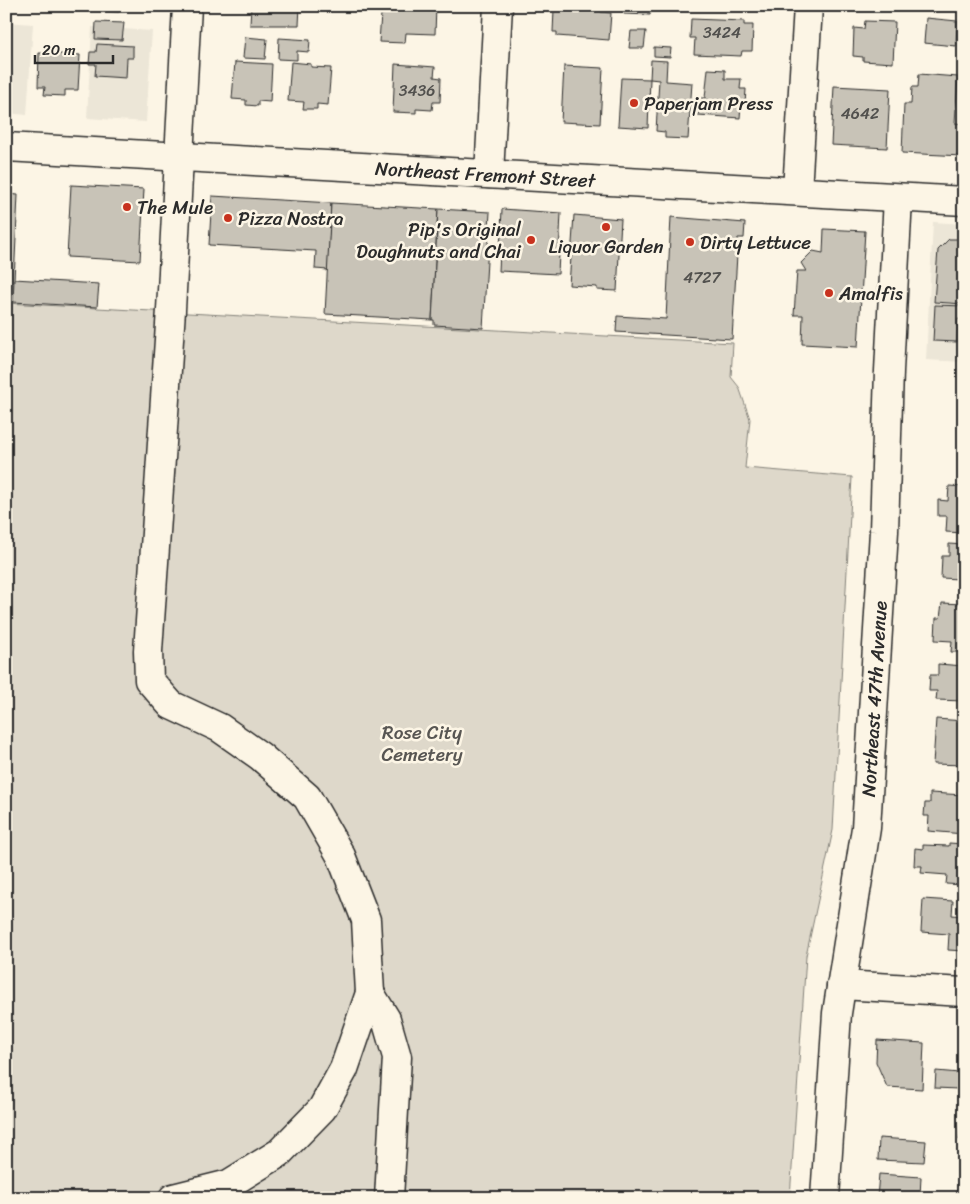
<svg xmlns="http://www.w3.org/2000/svg" width="970" height="1204" font-family="Sriracha,sans-serif">
	<style>
		.built { fill: #ece6d7 }
		.green { fill: #ded8ca; stroke: #84827a }
		.building { fill: #c8c3b7; stroke: #2b2b2b }
		.lines { fill: none; stroke-linecap: round; stroke-linejoin: round }
		.minor-casing { stroke: #2b2b2b; stroke-width: 31 }
		.major-casing { stroke: #2b2b2b; stroke-width: 31 }
		.minor { stroke: #fcf5e5; stroke-width: 28 }
		.major { stroke: #fcf5e5; stroke-width: 28 }
		.poi-dot { fill: #c8321e; stroke: #fcf5e5; stroke-width: 2 }
		.labels { text-anchor: middle; stroke-width: 5; stroke-linejoin: round; paint-order: stroke }
		.number-label { font-size: 16px; fill: #52514e }
		.poi-label { font-size: 19px; fill: #2b2b2b; stroke: #fcf5e5; text-anchor: start }
		.street-label { font-size: 19px; fill: #2b2b2b; stroke: #fcf5e5 }
		.park-label { font-size: 19px; fill: #585653; stroke: #fcf5e5 }
	</style>
	<rect width="100%" height="100%" fill="#fcf5e5"/>
	<filter id="ink" filterUnits="userSpaceOnUse"><feTurbulence type="fractalNoise" baseFrequency=".02" numOctaves="2"/><feDisplacementMap in="SourceGraphic" scale="10" xChannelSelector="R" yChannelSelector="G"/><feConvolveMatrix kernelMatrix="1 2 1 2 8 2 1 2 1" color-interpolation-filters="sRGB"/></filter>
	<g filter="url(#ink)">
		<g class="built">
			<polygon points="6,22 33,24 27,115 6,113"/>
			<polygon points="92,27 152,31 146,122 87,118"/>
			<polygon points="933,222 964,224 964,362 926,360"/>
		</g>
		<polygon class="green" points="6,303 733,343 731,377 739,387 750,419 745,468 852,477 833,830 806,956 790,1198 6,1198"/>
		<g class="building">
			<polygon points="63,6 119,6 119,12 63,9"/>
			<polygon points="251,6 300,6 299,25 250,25"/>
			<polygon points="384,6 436,6 435,34 406,33 405,43 379,42 381,14 384,14"/>
			<polygon points="559,6 601,6 601,12 611,13 609,40 557,36 557,32 553,32 554,10 559,10"/>
			<polygon points="625,6 651,6 650,15 624,14"/>
			<polygon points="854,6 903,6 903,11 854,8"/>
			<polygon points="926,18 957,21 956,46 924,43"/>
			<polygon points="691,19 744,21 744,25 753,25 752,51 742,51 741,56 694,54 695,38 690,38"/>
			<polygon points="865,21 895,22 893,63 863,61 863,57 853,56 854,28 864,29"/>
			<polygon points="96,22 124,23 122,40 95,39"/>
			<polygon points="631,31 646,31 644,48 629,48"/>
			<polygon points="245,37 267,39 265,59 243,58"/>
			<polygon points="279,38 310,40 309,52 297,51 297,60 278,59"/>
			<polygon points="97,44 133,46 133,58 127,58 126,78 95,76 96,64 89,64 90,52 96,52"/>
			<polygon points="654,47 671,48 670,57 654,56"/>
			<polygon points="39,53 80,55 78,90 65,90 65,96 44,95 45,87 38,87"/>
			<polygon points="651,60 667,61 666,81 692,83 688,139 665,138 665,132 656,131 659,80 650,79"/>
			<polygon points="235,62 272,64 270,102 258,101 258,106 246,105 246,100 232,99"/>
			<polygon points="291,62 311,64 311,67 331,68 328,105 317,104 317,109 303,109 304,102 288,101"/>
			<polygon points="395,64 435,67 434,77 441,78 440,102 433,102 432,110 416,109 416,113 393,112"/>
			<polygon points="564,66 603,68 600,124 561,122"/>
			<polygon points="708,69 725,70 725,79 741,79 740,89 746,89 745,105 741,105 740,118 698,115 699,98 705,98"/>
			<polygon points="919,74 958,77 955,123 964,124 962,156 902,153 904,104 911,104 912,87 918,87"/>
			<polygon points="621,78 650,79 648,128 618,126"/>
			<polygon points="834,86 890,89 887,148 831,145"/>
			<polygon points="71,185 144,189 140,261 67,257"/>
			<polygon points="6,194 18,195 13,302 6,302"/>
			<polygon points="212,196 331,203 328,270 315,269 316,251 209,245"/>
			<polygon points="331,203 438,209 432,320 325,314"/>
			<polygon points="438,209 490,212 483,328 434,325 434,320 432,320"/>
			<polygon points="502,209 561,213 558,274 499,271"/>
			<polygon points="574,215 621,219 617,291 597,290 597,287 569,285"/>
			<polygon points="671,217 745,223 744,238 738,238 732,339 616,332 617,316 666,319"/>
			<polygon points="824,229 865,231 858,347 802,344 803,315 794,315 797,271 806,271 801,263 813,251 823,253"/>
			<polygon points="949,239 964,239 964,304 934,302 938,250"/>
			<polygon points="14,279 99,284 97,307 13,302"/>
			<polygon points="935,305 964,306 964,320 958,319 957,342 933,341"/>
			<polygon points="949,486 964,487 964,533 946,532 947,516 938,516 938,500 948,501"/>
			<polygon points="949,544 964,545 964,593 959,593 959,579 941,578 942,556 949,556"/>
			<polygon points="942,603 964,604 964,652 951,652 952,641 935,640 936,618 940,618"/>
			<polygon points="938,664 964,666 964,701 936,700 937,691 929,691 930,675 938,675"/>
			<polygon points="936,719 964,721 964,765 933,764"/>
			<polygon points="930,793 964,795 964,834 928,831 929,816 924,816 925,803 930,803"/>
			<polygon points="949,843 964,844 964,885 946,884 947,875 921,873 922,866 914,866 915,848 923,849 923,845 949,846"/>
			<polygon points="923,899 953,901 952,915 964,916 964,951 948,950 949,934 921,932"/>
			<polygon points="877,1040 924,1043 922,1089 887,1087 876,1062"/>
			<polygon points="936,1071 959,1073 958,1089 935,1088"/>
			<polygon points="961,1118 964,1118 964,1141 959,1140"/>
			<polygon points="879,1138 926,1141 924,1162 878,1160"/>
			<polygon points="879,1174 921,1177 920,1196 913,1196 913,1198 877,1198"/>
		</g>
		<g class="lines">
			<g class="minor-casing">
				<g id="minor">
					<polyline points="489,174 498,6"/>
					<polyline points="797,191 808,6"/>
					<polyline points="841,985 964,992"/>
					<polyline points="370,993 386,1019 397,1057 389,1198"/>
					<polyline points="173,1198 229,1184 279,1153 322,1109 344,1069 370,993 366,920 341,856 307,797 260,756 220,728 171,705 149,680 148,651 171,310 187,6"/>
					<path id="s1" d="M825,1198L837,1013L866,828L884,531L889,371L898,198"/>
				</g>
			</g>
			<g class="major-casing">
				<g id="major">
					<path id="s2" d="M6,147L964,201"/>
				</g>
			</g>
			<use href="#minor" class="minor"/>
			<use href="#major" class="major"/>
		</g>
	</g>
	<g class="poi-dot">
		<circle cx="634" cy="103" r="5"/>
		<circle cx="127" cy="207" r="5"/>
		<circle cx="228" cy="218" r="5"/>
		<circle cx="606" cy="227" r="5"/>
		<circle cx="531" cy="240" r="5"/>
		<circle cx="690" cy="242" r="5"/>
		<circle cx="829" cy="293" r="5"/>
	</g>
	<g class="labels">
		<g class="number-label">
			<text x="722" y="38">3424</text>
			<text x="417" y="96">3436</text>
			<text x="860" y="119">4642</text>
			<text x="702" y="283">4727</text>
		</g>
		<g class="poi-label">
			<text x="644" y="110">Paperjam Press</text>
			<text x="137" y="214">The Mule</text>
			<text x="238" y="225">Pizza Nostra</text>
			<text x="521" y="236" text-anchor="end">Pip's Original<tspan x="521" dy="22">Doughnuts and Chai</tspan></text>
			<text x="700" y="249">Dirty Lettuce</text>
			<text x="606" y="253" text-anchor="middle">Liquor Garden</text>
			<text x="839" y="300">Amalfis</text>
		</g>
		<g class="street-label">
			<text dy="7" stroke="none"><textPath href="#s2" startOffset="480">Northeast Fremont Street</textPath></text>
			<text dy="7" stroke="none"><textPath href="#s1" startOffset="502">Northeast 47th Avenue</textPath></text>
		</g>
		<g class="park-label">
			<text x="422" y="739">Rose City<tspan x="422" dy="22">Cemetery</tspan></text>
		</g>
	</g>
	<rect width="970" height="1204" fill="none" stroke="#fcf5e5" stroke-width="25"/>
	<rect x="12" y="12" width="945" height="1179" fill="none" stroke="#2b2b2b" stroke-width="2" filter="url(#ink)"/>
	<path d="M35 55v8h78v-8" fill="none" stroke="#2b2b2b" stroke-width="2.5"/>
	<text x="42" y="55" font-size="15" fill="#2b2b2b" stroke="#fcf5e5" stroke-width="4" paint-order="stroke">20 m</text>
</svg>
